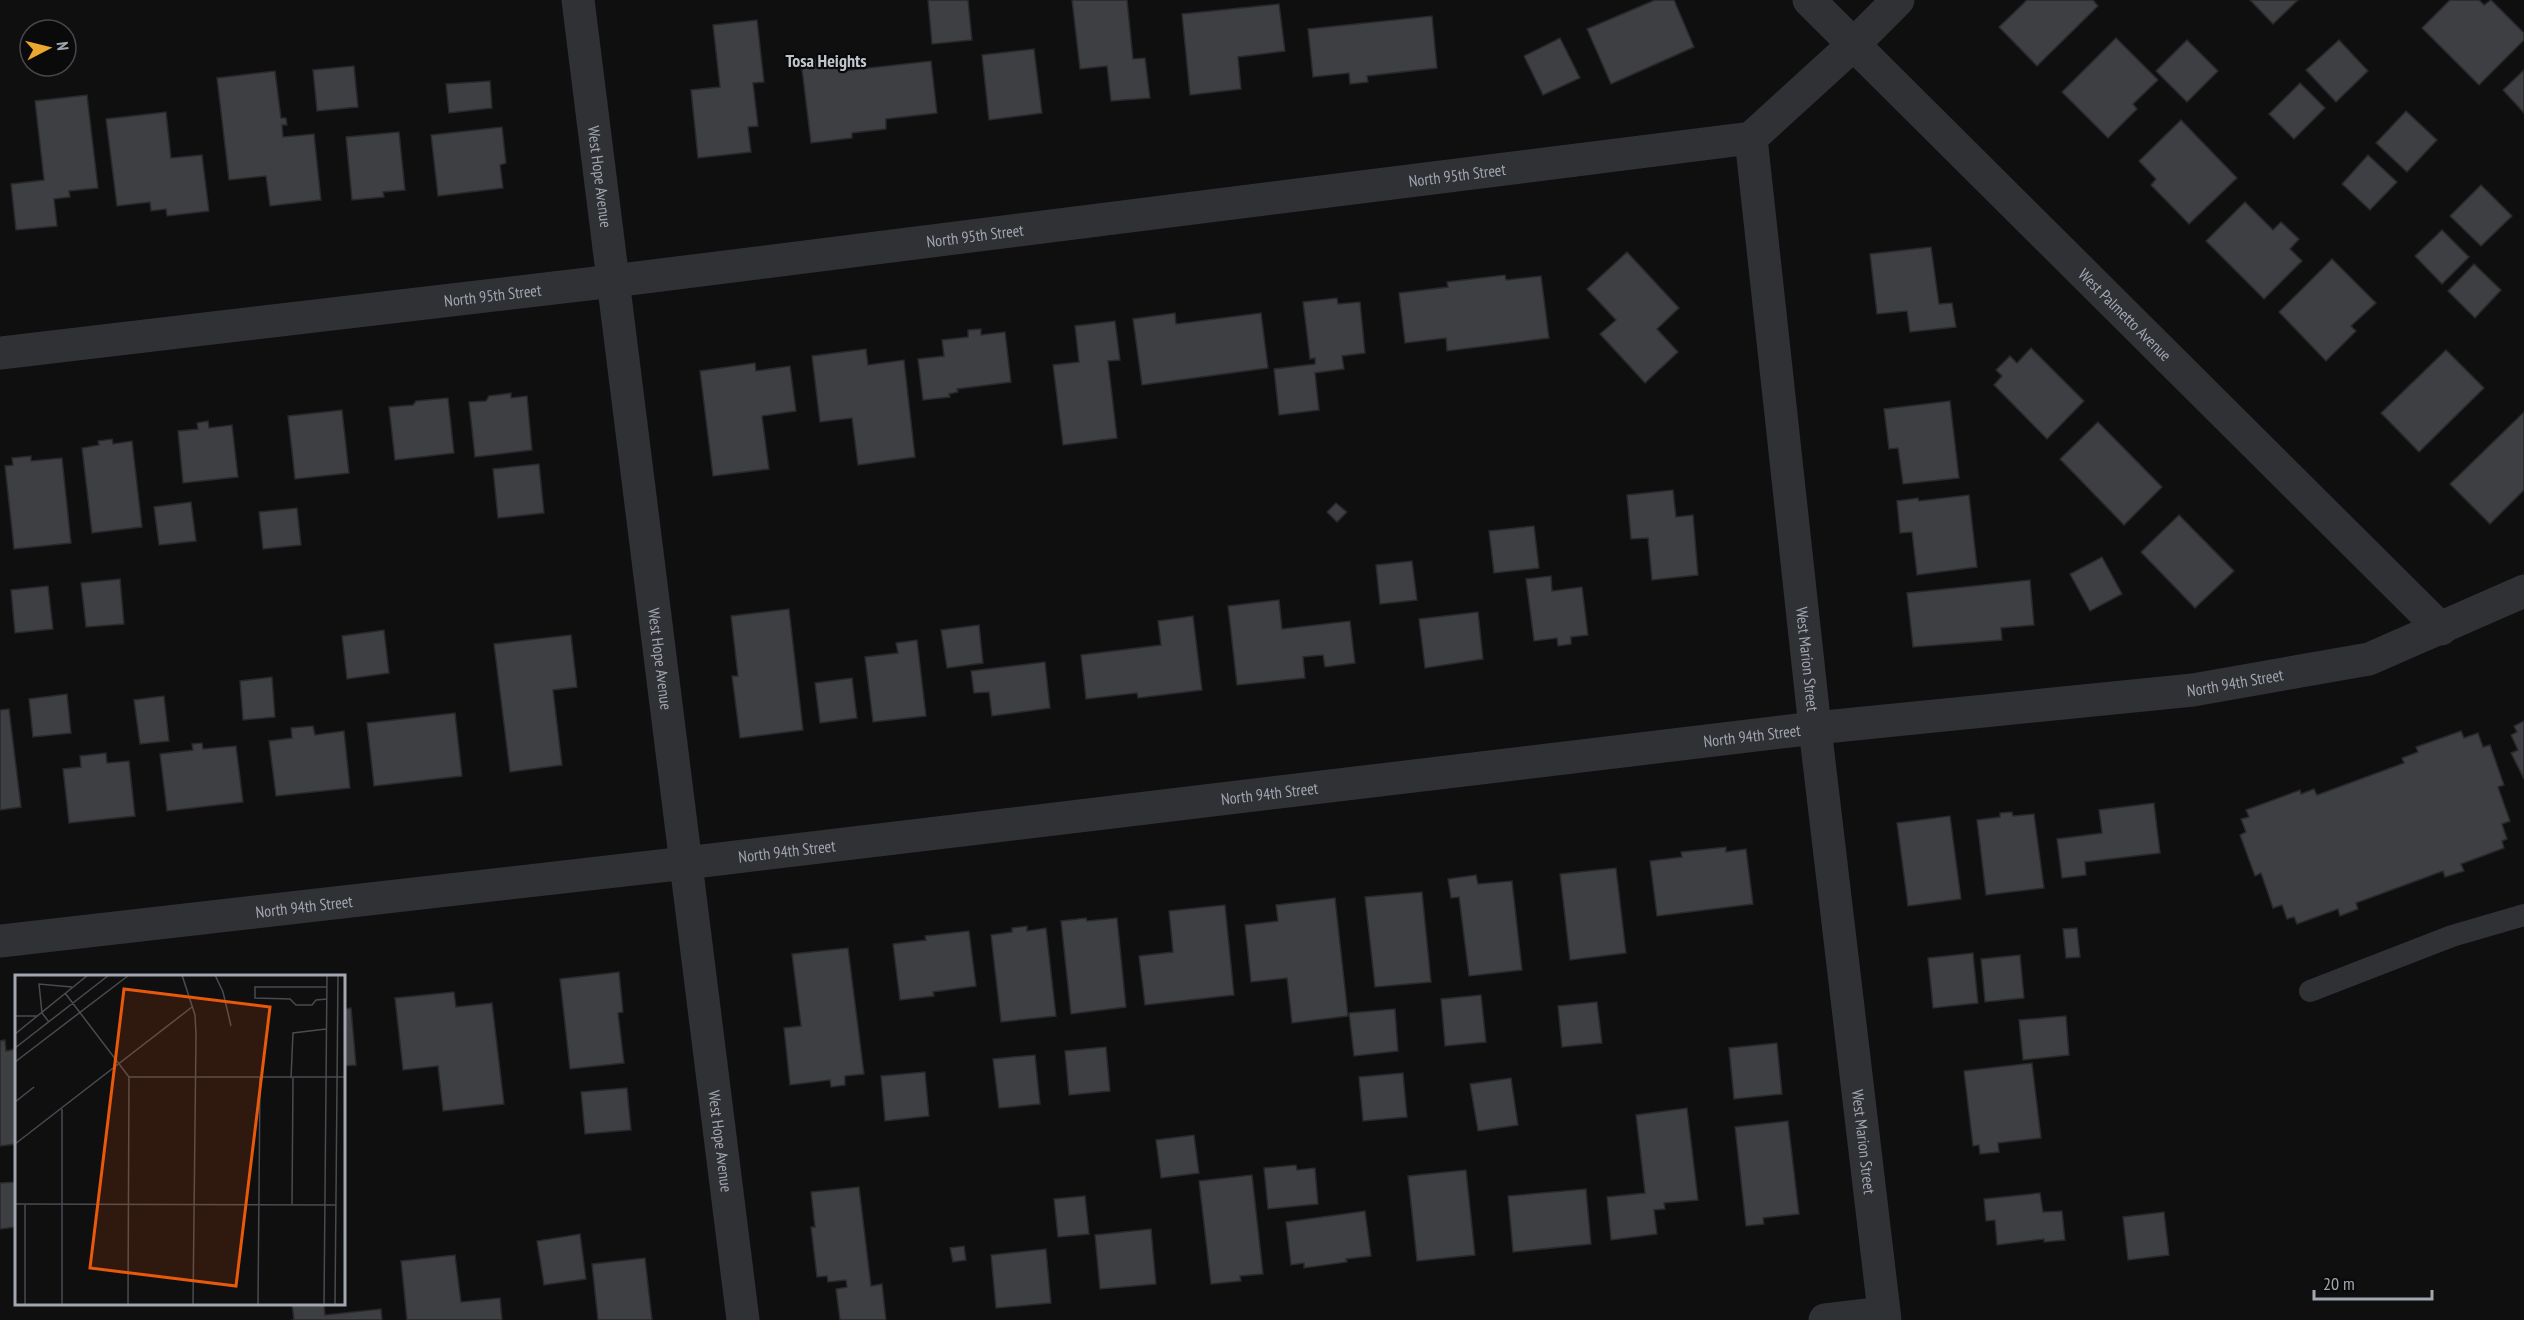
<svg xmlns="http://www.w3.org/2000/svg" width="2524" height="1320" font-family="'PT Sans Narrow',sans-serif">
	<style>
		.building { fill: #3e3f43; stroke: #29292c; stroke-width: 1.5 }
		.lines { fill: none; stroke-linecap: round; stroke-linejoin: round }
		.service { stroke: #303135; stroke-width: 22 }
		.minor { stroke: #303135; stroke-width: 33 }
		.labels { text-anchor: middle; stroke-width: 4.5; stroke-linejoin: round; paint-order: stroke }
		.street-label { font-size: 16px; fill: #a1a6b1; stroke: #0a0a0b }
		.neighbourhood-label { font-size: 18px; font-weight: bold; fill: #c1c5cd; stroke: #0a0a0b }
		.inset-road { fill: none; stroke: #494b50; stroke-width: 1.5 }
		.view { fill: #e8590c; fill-opacity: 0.15; stroke: #e8590c; stroke-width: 3 }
		.inset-edge { fill: none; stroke: #a1a6b1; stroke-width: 3 }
	</style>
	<rect width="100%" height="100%" fill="#0f0f10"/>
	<g class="building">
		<polygon points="928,0 968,0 972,40 932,44"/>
		<polygon points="1072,0 1127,0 1133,59 1145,58 1150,98 1111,101 1107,66 1080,69"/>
		<polygon points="1655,0 1674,0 1694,47 1611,84 1587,29"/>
		<polygon points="2027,0 2093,0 2098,6 2037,66 1999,27"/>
		<polygon points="2250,0 2298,0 2273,24"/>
		<polygon points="2450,0 2479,0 2484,5 2491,0 2524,33 2524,40 2479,85 2422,28"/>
		<polygon points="1279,4 1285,51 1238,57 1241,89 1190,95 1182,14"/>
		<polygon points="1432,16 1437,68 1367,76 1368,82 1350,84 1349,73 1313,77 1308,29"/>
		<polygon points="757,20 764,82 753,83 758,126 748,127 751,152 698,158 691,90 720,87 713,25"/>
		<polygon points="1560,38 1580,78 1543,95 1524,56"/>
		<polygon points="2116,38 2158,80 2133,104 2137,109 2108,138 2062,92"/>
		<polygon points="2187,40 2218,71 2187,102 2156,71"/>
		<polygon points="2339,40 2368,71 2336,102 2306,70"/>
		<polygon points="1034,49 1042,113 989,120 982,55"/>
		<polygon points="840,56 842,71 931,61 937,113 886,119 886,129 852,133 852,138 811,143 801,61"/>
		<polygon points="354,66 358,107 317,111 313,70"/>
		<polygon points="2524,70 2524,113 2503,90"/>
		<polygon points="275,71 281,118 286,118 287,125 282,125 283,137 314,134 321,200 270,206 266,176 229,180 217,78"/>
		<polygon points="490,81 492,108 449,113 446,84"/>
		<polygon points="2300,83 2325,108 2294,139 2269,114"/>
		<polygon points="87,95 98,188 69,191 70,197 54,199 57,226 16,230 11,184 44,180 35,101"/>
		<polygon points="2406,111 2437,140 2407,172 2376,143"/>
		<polygon points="166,112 171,158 202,155 209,211 167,216 166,209 151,211 150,202 117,206 106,119"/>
		<polygon points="2181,120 2237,178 2189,224 2151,185 2156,179 2139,161"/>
		<polygon points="502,127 506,163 500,165 503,188 438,196 431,135"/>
		<polygon points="399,132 405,190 383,192 384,197 352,200 346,137"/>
		<polygon points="2368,155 2397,182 2370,210 2342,184"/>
		<polygon points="2481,185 2512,216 2481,246 2450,216"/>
		<polygon points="2245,202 2273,230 2281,222 2299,239 2290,249 2302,261 2264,299 2206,241"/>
		<polygon points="2442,230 2469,257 2442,284 2415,256"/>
		<polygon points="1931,247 1939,304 1952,303 1956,327 1910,332 1907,311 1877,314 1870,254"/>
		<polygon points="1627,252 1679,308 1657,329 1678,352 1645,383 1600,334 1616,320 1587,289"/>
		<polygon points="2332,259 2376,303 2351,326 2356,331 2326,361 2279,312"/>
		<polygon points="2474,264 2501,290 2475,318 2448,291"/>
		<polygon points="1505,275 1506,280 1541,276 1549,338 1447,351 1446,338 1405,343 1399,293 1448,287 1447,282"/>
		<polygon points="1337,298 1338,304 1360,302 1365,353 1342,356 1344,369 1315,373 1319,410 1279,415 1274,369 1315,364 1315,358 1310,359 1303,302"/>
		<polygon points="1175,313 1176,324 1261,313 1268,368 1142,385 1133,319"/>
		<polygon points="1115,321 1120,360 1108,361 1117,438 1063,445 1053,365 1079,362 1075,326"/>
		<polygon points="981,329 981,335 1005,332 1011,382 957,389 958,392 949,394 950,397 923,400 918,359 944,356 942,340 968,337 968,330"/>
		<polygon points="2031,348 2084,401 2047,439 1994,385 2002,376 1996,370 2010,356 2017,363"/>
		<polygon points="866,349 868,365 904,360 915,457 858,465 852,418 820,422 812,356"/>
		<polygon points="2446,350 2484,388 2419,452 2381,413"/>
		<polygon points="755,363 756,371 790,366 796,411 762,416 769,469 713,476 700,371"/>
		<polygon points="511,393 511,398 527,396 532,450 475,457 469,402 486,401 489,396"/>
		<polygon points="448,398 454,453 395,460 389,407 413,405 416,401"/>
		<polygon points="1950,401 1959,478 1903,484 1898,448 1889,449 1884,409"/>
		<polygon points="342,410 349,473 295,479 288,416"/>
		<polygon points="2524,412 2524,490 2490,524 2450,484"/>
		<polygon points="208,421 209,428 232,425 238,477 183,483 178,431 198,429 197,423"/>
		<polygon points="2098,422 2162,487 2124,525 2060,459"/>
		<polygon points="112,439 113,444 132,441 142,527 92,533 82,448 99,445 98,441"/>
		<polygon points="31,456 31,461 62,458 71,543 14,549 5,466 13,465 12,458"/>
		<polygon points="539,464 544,513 498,518 493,469"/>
		<polygon points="1673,490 1676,517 1693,515 1698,575 1652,580 1648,538 1631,539 1627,495"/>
		<polygon points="1969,495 1977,567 1917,575 1912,532 1900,533 1897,501 1918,498 1919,501"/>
		<polygon points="191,502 196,541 159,545 154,507"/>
		<polygon points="1336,503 1347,512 1337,522 1327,512"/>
		<polygon points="297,508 301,545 263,549 259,512"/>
		<polygon points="2179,515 2234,571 2195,608 2141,552"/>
		<polygon points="1534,526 1539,568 1494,573 1489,531"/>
		<polygon points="2102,557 2122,594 2090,611 2070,574"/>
		<polygon points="1412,561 1417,600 1380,604 1376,565"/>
		<polygon points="1551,576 1552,591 1582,587 1588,635 1571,637 1571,644 1558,646 1557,638 1534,641 1526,579"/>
		<polygon points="120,579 124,624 86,627 81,583"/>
		<polygon points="2030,580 2034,625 2001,628 2002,640 1913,647 1907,593"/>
		<polygon points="48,586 53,629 15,633 11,590"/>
		<polygon points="1279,600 1282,629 1350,621 1355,663 1325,667 1323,655 1303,657 1305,678 1237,685 1228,606"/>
		<polygon points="789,609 803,730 740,738 732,676 738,676 731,616"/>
		<polygon points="1478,612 1483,659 1425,668 1419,619"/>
		<polygon points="1193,616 1202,690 1138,698 1137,693 1086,699 1081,655 1161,645 1158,621"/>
		<polygon points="979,625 983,663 947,668 941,630"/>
		<polygon points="384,630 389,673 347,679 342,636"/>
		<polygon points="571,635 577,687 553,690 562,765 510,772 494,644"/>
		<polygon points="917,640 926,716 873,722 865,657 898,653 896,643"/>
		<polygon points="1045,662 1050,708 992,716 989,692 974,693 971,671"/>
		<polygon points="272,677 275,717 243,720 240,681"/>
		<polygon points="852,678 857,718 820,723 815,683"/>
		<polygon points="67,694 71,733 33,737 29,699"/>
		<polygon points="164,696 169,741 140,744 134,700"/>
		<polygon points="9,709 21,807 0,810 0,710"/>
		<polygon points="455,713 462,776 374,786 367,723"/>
		<polygon points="2524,721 2524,779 2511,753 2518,750 2511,735 2517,732 2514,726"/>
		<polygon points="313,726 315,735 344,731 350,788 276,796 269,741 292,738 291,728"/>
		<polygon points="2461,731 2464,738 2478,733 2483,747 2490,745 2504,785 2498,787 2510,821 2502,824 2507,839 2502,841 2504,848 2461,864 2464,871 2445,877 2443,871 2356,903 2358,909 2340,916 2338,909 2297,924 2294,917 2287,919 2282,905 2273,908 2261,873 2255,876 2240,835 2246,832 2241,819 2249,817 2246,810 2300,790 2301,794 2314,789 2317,795 2404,763 2402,758 2418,752 2416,747"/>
		<polygon points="202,743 203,749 236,746 243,802 167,811 160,754 193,750 192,744"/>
		<polygon points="106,753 107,763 129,761 135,816 69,823 63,769 81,767 80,756"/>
		<polygon points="2154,803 2160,853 2085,862 2086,875 2062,878 2057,839 2102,833 2099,810"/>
		<polygon points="2012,812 2013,816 2034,814 2044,888 1986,895 1977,820 2000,817 2000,813"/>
		<polygon points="1950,816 1961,899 1908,906 1897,823"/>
		<polygon points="1726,847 1726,852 1746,849 1753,904 1657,916 1650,861 1682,857 1681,852"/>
		<polygon points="1616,868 1626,953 1570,960 1560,874"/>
		<polygon points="1476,875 1478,884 1512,881 1522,970 1469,976 1459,897 1451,898 1448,879"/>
		<polygon points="1422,892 1431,982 1375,987 1365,897"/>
		<polygon points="1335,898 1348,1016 1292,1023 1287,978 1251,982 1245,925 1278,921 1276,905"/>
		<polygon points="1225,905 1234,995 1145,1005 1139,956 1173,952 1169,911"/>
		<polygon points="1086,918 1087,921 1117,918 1126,1007 1071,1014 1061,921"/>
		<polygon points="1027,926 1027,931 1046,928 1056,1016 1001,1022 991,935 1012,932 1012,928"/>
		<polygon points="2077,928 2080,957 2066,958 2063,929"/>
		<polygon points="969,931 976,986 933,992 934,996 900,1000 893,944 926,940 925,936"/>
		<polygon points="848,948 864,1074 845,1076 845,1085 831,1087 830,1080 790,1085 784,1028 801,1026 792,954"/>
		<polygon points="1973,953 1978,1003 1933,1008 1928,958"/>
		<polygon points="2020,955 2024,998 1985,1002 1981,959"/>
		<polygon points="619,972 623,1012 618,1013 624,1063 570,1069 560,979"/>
		<polygon points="454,992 456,1007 492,1003 504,1104 443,1111 438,1066 403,1070 395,998"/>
		<polygon points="1481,995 1486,1042 1445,1046 1441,999"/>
		<polygon points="1597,1002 1602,1043 1562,1047 1558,1006"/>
		<polygon points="351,1008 356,1065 344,1066 344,1009"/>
		<polygon points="1395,1009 1398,1051 1354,1056 1349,1013"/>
		<polygon points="2066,1016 2069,1055 2023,1060 2019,1020"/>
		<polygon points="5,1040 6,1051 16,1049 16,1144 0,1146 0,1041"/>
		<polygon points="1777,1043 1782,1094 1734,1099 1729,1048"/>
		<polygon points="1106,1047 1110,1091 1069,1095 1065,1051"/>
		<polygon points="1035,1055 1040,1104 999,1108 993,1059"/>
		<polygon points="2032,1063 2041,1138 1998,1143 1999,1152 1980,1154 1979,1145 1973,1146 1964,1071"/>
		<polygon points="925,1072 929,1116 885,1121 881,1076"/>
		<polygon points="1403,1073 1407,1117 1363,1121 1359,1077"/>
		<polygon points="1511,1078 1518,1125 1478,1131 1470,1084"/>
		<polygon points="627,1088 631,1130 585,1134 581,1092"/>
		<polygon points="1687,1108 1698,1200 1664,1203 1665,1209 1654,1210 1657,1234 1611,1240 1607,1197 1645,1193 1636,1115"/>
		<polygon points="1788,1121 1799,1214 1763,1218 1764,1224 1746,1226 1735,1127"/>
		<polygon points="1194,1135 1199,1173 1161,1178 1156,1140"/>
		<polygon points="1296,1165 1297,1170 1315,1168 1318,1204 1268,1209 1264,1168"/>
		<polygon points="1466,1170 1475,1255 1417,1261 1408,1176"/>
		<polygon points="1252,1175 1263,1274 1240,1276 1241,1281 1211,1284 1199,1181"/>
		<polygon points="16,1182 16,1227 0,1229 0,1183"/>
		<polygon points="859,1187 871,1286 882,1284 886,1320 840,1320 836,1289 847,1287 846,1280 828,1282 827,1276 817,1277 811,1227 815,1227 811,1192"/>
		<polygon points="1586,1189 1591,1244 1513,1252 1508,1196"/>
		<polygon points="2040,1193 2043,1212 2062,1211 2065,1240 2044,1242 2044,1239 1997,1245 1995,1220 1986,1221 1984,1199"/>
		<polygon points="1085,1196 1089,1234 1058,1237 1054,1199"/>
		<polygon points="1365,1211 1371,1256 1346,1259 1347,1262 1304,1268 1304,1263 1291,1265 1286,1222"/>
		<polygon points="2164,1212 2169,1255 2128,1260 2123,1217"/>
		<polygon points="1151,1229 1156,1284 1100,1289 1095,1235"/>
		<polygon points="580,1234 586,1279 544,1285 537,1241"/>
		<polygon points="964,1246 966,1260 953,1262 950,1248"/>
		<polygon points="1046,1249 1051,1303 996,1308 991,1255"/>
		<polygon points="455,1255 461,1302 500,1298 502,1320 407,1320 401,1261"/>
		<polygon points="645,1258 652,1320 598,1320 592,1264"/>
		<polygon points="292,1304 324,1304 325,1315 381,1309 382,1320 291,1320 294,1320"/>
	</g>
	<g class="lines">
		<polyline class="service" points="2310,991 2452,936 2524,915"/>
		<g class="minor">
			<path id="s1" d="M578,0L743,1320"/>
			<path id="s2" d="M1809,0L2441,629"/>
			<path id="s3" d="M1751,138L1815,728L1885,1320"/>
			<path id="s4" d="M0,353L613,281L1751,138L1853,45L1898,0"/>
			<path id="s5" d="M0,941L686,863L1815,728L2193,690L2369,659L2524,591"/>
			<polyline points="1825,1320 1884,1313"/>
		</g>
	</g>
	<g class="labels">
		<g class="street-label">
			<text dy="6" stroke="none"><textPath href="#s4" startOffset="1468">North 95th Street</textPath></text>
			<text dy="6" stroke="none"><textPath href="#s1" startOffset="178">West Hope Avenue</textPath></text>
			<text dy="6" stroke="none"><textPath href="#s4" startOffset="982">North 95th Street</textPath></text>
			<text dy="6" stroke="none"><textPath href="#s4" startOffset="496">North 95th Street</textPath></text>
			<text dy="6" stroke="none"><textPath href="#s2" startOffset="446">West Palmetto Avenue</textPath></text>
			<text dy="6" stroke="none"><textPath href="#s3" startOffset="524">West Marion Street</textPath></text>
			<text dy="6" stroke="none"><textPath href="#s1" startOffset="664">West Hope Avenue</textPath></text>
			<text dy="6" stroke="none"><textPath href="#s5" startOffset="2250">North 94th Street</textPath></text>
			<text dy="6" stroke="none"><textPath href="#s5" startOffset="1764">North 94th Street</textPath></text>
			<text dy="6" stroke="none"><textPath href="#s5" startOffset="1278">North 94th Street</textPath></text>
			<text dy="6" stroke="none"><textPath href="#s5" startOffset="792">North 94th Street</textPath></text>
			<text dy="6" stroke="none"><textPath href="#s5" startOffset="306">North 94th Street</textPath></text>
			<text dy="6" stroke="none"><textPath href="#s3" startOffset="1010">West Marion Street</textPath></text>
			<text dy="6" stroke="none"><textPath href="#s1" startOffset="1150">West Hope Avenue</textPath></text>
		</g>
		<g class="neighbourhood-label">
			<text x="826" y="67">Tosa Heights</text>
		</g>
	</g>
	<g transform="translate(15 975)">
		<rect width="330" height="330" fill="#0f0f10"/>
		<path class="inset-road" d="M167,0L180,40L181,60L178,330M200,0L208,17L216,51M50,18L114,102L113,330M312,24L301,25L297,30H281L275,24L240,23V12H312M0,41H22M34,47L27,38L24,9L57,12M0,59L73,0M0,73L94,0M0,87L114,0M114,102H330M276,103L278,58L311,54M0,127L19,112M47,134V330M0,169L177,32M0,229L321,230M277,229L278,103M10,330V229M243,330L245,103M309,330L312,0M320,330L323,0"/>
		<path class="view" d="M109,14L255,32L221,311L75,293Z"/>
		<rect width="330" height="330" class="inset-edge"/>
	</g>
	<g transform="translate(48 48) rotate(83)"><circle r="28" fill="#0a0a0b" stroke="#46484d" stroke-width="1.5"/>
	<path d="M0-4.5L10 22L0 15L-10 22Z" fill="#eaa82e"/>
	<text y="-9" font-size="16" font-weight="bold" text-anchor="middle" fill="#a1a6b1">N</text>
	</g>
	<path d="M2314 1290v9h118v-9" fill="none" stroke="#a1a6b1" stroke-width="3"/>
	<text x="2323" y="1290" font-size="18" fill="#a1a6b1" stroke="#0a0a0b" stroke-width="4.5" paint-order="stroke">20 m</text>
</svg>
